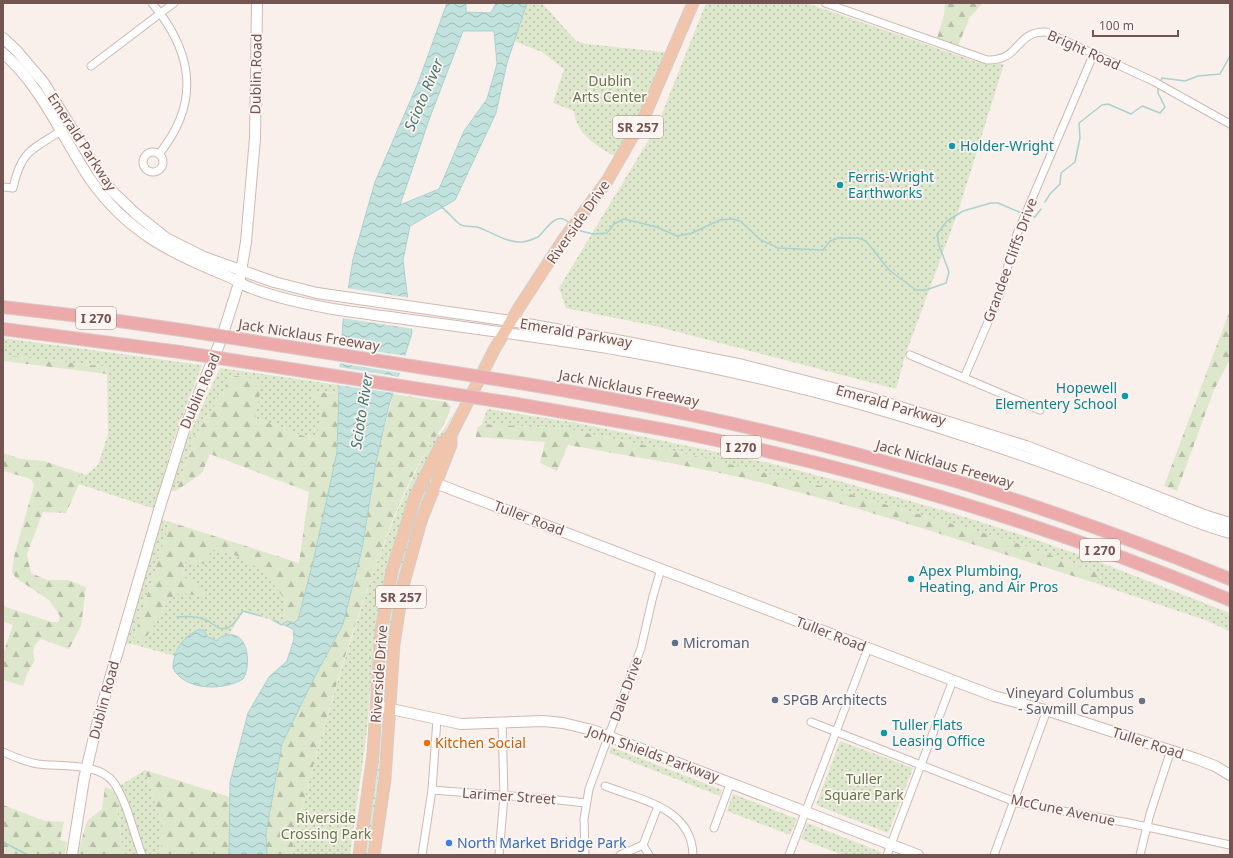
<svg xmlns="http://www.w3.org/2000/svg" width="1233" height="858" font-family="'Noto Sans',sans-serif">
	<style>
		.grass { fill: url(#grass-dots) }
		.forest { fill: url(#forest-firs) }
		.water { fill: url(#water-waves); stroke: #a9d2ce; fill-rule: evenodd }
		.pier { fill: #faf0eb }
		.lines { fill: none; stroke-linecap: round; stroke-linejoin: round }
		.stream { stroke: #a9d2ce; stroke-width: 1.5 }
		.street-casing { stroke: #ceb9b5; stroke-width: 9 }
		.secondary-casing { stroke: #d0b8b3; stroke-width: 12 }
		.primary-casing { stroke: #d5cccb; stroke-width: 13 }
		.highway-casing { stroke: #d5cccb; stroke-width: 14 }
		.street { stroke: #fff; stroke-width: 7 }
		.secondary { stroke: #fff; stroke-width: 10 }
		.primary { stroke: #f0c5ac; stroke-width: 11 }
		.highway { stroke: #ecaaaa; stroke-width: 12 }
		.highway-bridge-casing { stroke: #d5cccb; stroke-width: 14; stroke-linecap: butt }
		.highway-bridge { stroke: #ecaaaa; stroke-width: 12 }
		.culture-dot { fill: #0f9aa8; stroke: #fdf5f1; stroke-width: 1.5 }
		.service-dot { fill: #5c6f8a; stroke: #fdf5f1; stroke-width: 1.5 }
		.worship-dot { fill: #6b7280; stroke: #fdf5f1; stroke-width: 1.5 }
		.food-dot { fill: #e8710a; stroke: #fdf5f1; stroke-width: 1.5 }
		.shop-dot { fill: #3f7fe0; stroke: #fdf5f1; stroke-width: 1.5 }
		.labels { text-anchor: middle; stroke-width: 3.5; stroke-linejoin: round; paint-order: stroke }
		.shield { fill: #fdf5f1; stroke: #9c8481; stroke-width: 1 }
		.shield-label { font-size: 13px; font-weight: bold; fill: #735451 }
		.street-label { font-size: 14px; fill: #735451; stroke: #fdf5f1 }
		.park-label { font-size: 14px; fill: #63774b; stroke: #fdf5f1 }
		.culture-label { font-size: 14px; fill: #0d838f; stroke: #fdf5f1; text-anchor: start }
		.service-label { font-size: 14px; fill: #4e5e75; stroke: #fdf5f1; text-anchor: start }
		.worship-label { font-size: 14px; fill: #5b616d; stroke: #fdf5f1; text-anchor: end }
		.food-label { font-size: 14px; fill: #c56008; stroke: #fdf5f1; text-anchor: start }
		.shop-label { font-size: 14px; fill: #366cbe; stroke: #fdf5f1; text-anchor: start }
		.water-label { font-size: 15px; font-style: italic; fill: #467671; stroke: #fdf5f1 }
	</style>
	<defs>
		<pattern id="grass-dots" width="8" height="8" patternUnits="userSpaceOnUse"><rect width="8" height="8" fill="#dde7cb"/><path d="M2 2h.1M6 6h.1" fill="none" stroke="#b8bea7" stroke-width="1.8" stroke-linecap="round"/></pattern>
		<pattern id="forest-firs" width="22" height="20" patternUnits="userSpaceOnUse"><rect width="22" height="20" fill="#dde7cb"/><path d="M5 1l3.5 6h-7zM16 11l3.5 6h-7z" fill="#b8bea7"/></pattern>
		<pattern id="water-waves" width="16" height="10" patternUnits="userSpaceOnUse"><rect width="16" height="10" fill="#c2e2de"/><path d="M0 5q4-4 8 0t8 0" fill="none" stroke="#a2bab6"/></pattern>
	</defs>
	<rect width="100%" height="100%" fill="#faf0eb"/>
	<g class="grass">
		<path d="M527,3H542L576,41L587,44L673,53L620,159C600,148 576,136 574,111L553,103L564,69L542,52L514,41Z"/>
		<polygon points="706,3 806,3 977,62 1004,64 959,209 906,353 896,389 655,326 566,308 559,288 657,126"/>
		<polygon points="3,338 202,365 173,441 155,509 79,484 80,473 86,475 98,465 108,434 107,374 108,367 3,355"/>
		<polygon points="220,368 339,385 338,393 311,392 313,397 322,405 321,421 317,435 306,437 255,418 229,380 220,397 194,437 176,491 168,491 188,437"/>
		<polygon points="487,409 572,422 674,443 769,463 839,481 952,513 1025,536 1094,560 1230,613 1230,631 1205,620 1095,583 1099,577 1096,572 1011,541 829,488 682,453 567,429 482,424"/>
		<path d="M455,411L410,501L374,689H370L367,730L350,855H291C309,778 330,703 355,628C377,560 400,494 437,433L440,435Z"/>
		<polygon points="441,456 426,493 387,672 386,647 392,602 413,511"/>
		<path d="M160,519L170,522L132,644L148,635L170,598L178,594L201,587L182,577L185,562L212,549C221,552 233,554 242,558C260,566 276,586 286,602L282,624L243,610L229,635L220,636L217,641L208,637L205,631L198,630L181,643L175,656L132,644H124Z"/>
		<polygon points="378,731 381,731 377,800 370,855 362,855"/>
		<polygon points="840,741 913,768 888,833 816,805"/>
		<polygon points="611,747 722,790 720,796 609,753"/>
		<polygon points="145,770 162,825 161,855 123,855 116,799 113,790"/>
		<polygon points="733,794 797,819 790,835 727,811"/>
		<polygon points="807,823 881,852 880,855 843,855 801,839"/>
	</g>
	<g class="forest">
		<polygon points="945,3 983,3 970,17 958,46 937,38 944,15"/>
		<polygon points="1230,310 1230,359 1214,390 1177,491 1164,486"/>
		<polygon points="3,355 109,367 107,374 3,361"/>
		<path d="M235,376L258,379L262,383L255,418L306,437L317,434L321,421L322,405L313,397L311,392L338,393L337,452L314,558L298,620L293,623L287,621L282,624L286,602C276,586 260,567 242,558C233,554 221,552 212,549L205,564L185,562L182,576L201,587L204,595L178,594L170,598L148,635L132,644L170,522L299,563L309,492L210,454L202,473L176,491L194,437L220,397L229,380Z"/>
		<path d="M393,394L447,402L451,407C447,423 434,438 426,452C414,471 404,493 395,514C352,625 318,739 291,855H267L266,833L282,744L313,680L343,624L362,549L376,462Z"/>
		<path d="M482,424L567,429L682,453L829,488L1011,541L1096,572L1099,577L1095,583C986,549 878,512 767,484C702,467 634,457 568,445L557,471L540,463L545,442L476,437L477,428Z"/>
		<path d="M3,453L21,459L44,461L80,473L79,484L66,513L43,512L27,554L31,573L47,580H68L86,587L81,626L69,649L41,639C33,645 32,651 35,660L27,674L23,686L3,680V654L13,625L3,621V606L51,622H58L60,616L49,600L16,578L12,572L14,557L34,485L31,479L3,471Z"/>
		<polygon points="145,770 230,797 229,855 161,855 162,825"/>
		<polygon points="105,787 113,790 116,799 123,855 77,855 87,821 102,809"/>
		<polygon points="3,805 45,821 64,822 60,840 67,842 65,855 3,855"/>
	</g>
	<g class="water">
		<path d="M447,3H466V12L491,13L496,3H527L507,63L496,113L455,200L410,226L403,260L412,333L389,405L376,462L362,549L343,624L313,680L282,744L266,833L267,855H229L230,782L248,713L269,677L287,661L294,639L293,629L282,624L287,621L293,623L298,620L314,558L337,452L339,385L343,322L353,259L375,182L418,83ZM463,31H494L497,64L487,99L464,131L439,189L400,205L430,117Z"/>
		<path d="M198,630H204L208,637L217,641C219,637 222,636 227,635C250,631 251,668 243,679C224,691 184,691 173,668C173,652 182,637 198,630Z"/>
	</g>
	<g class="pier">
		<polygon points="347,288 410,298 414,329 342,318"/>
		<polygon points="339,346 407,356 401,373 338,363"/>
		<polygon points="338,367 400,377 395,393 337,385"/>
	</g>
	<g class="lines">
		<g class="stream">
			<polyline points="1160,83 1162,78 1185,81 1198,76 1220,74 1230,56"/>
			<polyline points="1045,202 1050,194 1060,184 1061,173 1075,162 1080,138 1079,123 1102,105 1108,104 1131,114 1142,106 1160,113 1165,107 1158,93 1158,86"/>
			<path d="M441,207C449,212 455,222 461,225C466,227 472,226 477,227C493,232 505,243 523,242C528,241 534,239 538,237C547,229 556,210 569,223"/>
			<polyline points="1027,215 1035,217 1041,209"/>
			<polyline points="577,230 593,234 607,233 614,224 624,219 657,227 677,236 692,233 720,220 732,219 740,221 761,240 778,248 823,250 830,241 838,238 858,238 866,241 889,270 916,290 926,290 946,283 949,272 939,245 937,234 947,221 963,211 991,203 998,203 1024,214"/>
			<path d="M177,617C188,616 198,616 208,621C212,623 215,626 219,628C231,632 237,619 243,611L261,616"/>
			<polyline points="273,620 282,625"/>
			<polyline points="3,842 28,855"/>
			<polyline points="46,855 54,853"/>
		</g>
		<g class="street-casing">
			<g id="street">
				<path d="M152,3C193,52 201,102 159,154"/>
				<path d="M825,3L987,60C1021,61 1015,31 1046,32L1153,81L1230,124"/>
				<polyline points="91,66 174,3"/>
				<circle cx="153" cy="162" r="10"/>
				<path d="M3,187L13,188C21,151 31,150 61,131"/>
				<polyline points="910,355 1040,410"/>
				<polyline points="964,378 1000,294 1017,234 1094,53"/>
				<polyline points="811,722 1018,803 1129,823 1230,845"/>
				<path d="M3,752C14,757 26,762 38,764C60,767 100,762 114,783C128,804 133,832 142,855"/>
				<path d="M605,786C641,800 692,808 693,855"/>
				<polyline points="432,790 549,799 586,803"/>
				<polyline points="714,828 731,782"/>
				<polyline points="643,845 658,806"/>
				<polyline points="643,845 649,855"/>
				<polyline points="422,855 432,790 437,719"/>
				<polyline points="499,855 504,796 502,722"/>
				<polyline points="585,855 584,819 589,789 641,648 653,596 661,569"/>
				<polyline points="620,855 643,845"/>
				<polyline points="789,855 868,648"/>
				<polyline points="887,855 953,680"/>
				<polyline points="994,855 1047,710"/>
				<polyline points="1140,855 1150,814 1171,750"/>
			</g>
		</g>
		<g class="secondary-casing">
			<g id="secondary">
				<polyline points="3,38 16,50 44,83 99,173 112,191 136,214 166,238 204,257 274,282 317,293 511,321 622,341 743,365 868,397 1026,446 1207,516 1230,523"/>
				<path d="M3,53C42,87 62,137 90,179C126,231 170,253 227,276C235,279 242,285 251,288C277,298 305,304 333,309C428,323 524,334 619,350C700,364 781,382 860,404C941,427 1021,454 1099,483C1143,499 1185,521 1230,533"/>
				<polyline points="435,483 994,696 1052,712 1197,759 1215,766 1230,775"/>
				<polyline points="377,706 461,724 543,721 563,723 592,730 918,855"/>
				<polyline points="72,855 84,779 99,716 159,510 185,427 221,340 239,283 246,242 255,138 257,3"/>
			</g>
		</g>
		<g class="primary-casing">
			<g id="primary">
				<polyline points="359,855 373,754 381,631 392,571 415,497 442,443 451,435 494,350 520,306 563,240 607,181 645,115 693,3"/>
				<polyline points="374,855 385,779 394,644 403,586 421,521 451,445 451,435"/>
			</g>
		</g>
		<g class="highway-casing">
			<g id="highway">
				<polyline points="3,307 105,319 188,331"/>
				<polyline points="3,329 180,352"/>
				<path d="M520,383C642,403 763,428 882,461C913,470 945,477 975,487C1061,514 1146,545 1230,579"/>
				<path d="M511,403C572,414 632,423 692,435C876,472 1057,528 1230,600"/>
			</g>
		</g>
		<use href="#street" class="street"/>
		<use href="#secondary" class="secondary"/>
		<use href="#primary" class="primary"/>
		<use href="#highway" class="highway"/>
		<g class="highway-bridge-casing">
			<g id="highway-bridge">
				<polyline points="188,331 520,383"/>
				<polyline points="180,352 511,403"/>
			</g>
		</g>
		<use href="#highway-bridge" class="highway-bridge"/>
	</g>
	<g class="culture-dot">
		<circle cx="952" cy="146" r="4"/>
		<circle cx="840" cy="185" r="4"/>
		<circle cx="1125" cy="396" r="4"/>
		<circle cx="911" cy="579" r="4"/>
		<circle cx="884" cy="733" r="4"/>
	</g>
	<g class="service-dot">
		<circle cx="675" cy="643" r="4"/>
		<circle cx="775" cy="700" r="4"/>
	</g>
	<circle class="worship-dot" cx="1142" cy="701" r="4"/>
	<circle class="food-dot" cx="427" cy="743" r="4"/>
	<circle class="shop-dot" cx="449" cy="843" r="4"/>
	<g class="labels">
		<g class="shield">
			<rect x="613" y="116" width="50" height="22" rx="3"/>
			<rect x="76" y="307" width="40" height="22" rx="3"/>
			<rect x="721" y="436" width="40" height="22" rx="3"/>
			<rect x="1080" y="539" width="40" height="22" rx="3"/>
			<rect x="376" y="586" width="50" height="22" rx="3"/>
		</g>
		<g class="shield-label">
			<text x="638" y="132">SR 257</text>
			<text x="96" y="323">I 270</text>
			<text x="741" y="452">I 270</text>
			<text x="1100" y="555">I 270</text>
			<text x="401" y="602">SR 257</text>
		</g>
		<g class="street-label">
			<text transform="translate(1084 50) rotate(24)" y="5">Bright Road</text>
			<text transform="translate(256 74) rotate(-89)" y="5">Dublin Road</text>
			<text transform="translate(82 142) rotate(57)" y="5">Emerald Parkway</text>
			<text transform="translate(578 222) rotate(-55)" y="5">Riverside Drive</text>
			<text transform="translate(1010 260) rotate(-70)" y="5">Grandee Cliffs Drive</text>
			<text transform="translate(576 333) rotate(10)" y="5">Emerald Parkway</text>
			<text transform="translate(309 335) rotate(9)" y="5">Jack Nicklaus Freeway</text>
			<text transform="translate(629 388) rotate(11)" y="5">Jack Nicklaus Freeway</text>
			<text transform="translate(200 391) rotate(-67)" y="5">Dublin Road</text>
			<text transform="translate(891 405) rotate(16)" y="5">Emerald Parkway</text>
			<text transform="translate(945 464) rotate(16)" y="5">Jack Nicklaus Freeway</text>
			<text transform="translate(529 518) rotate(21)" y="5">Tuller Road</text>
			<text transform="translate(831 634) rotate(21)" y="5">Tuller Road</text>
			<text transform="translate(379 674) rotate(-86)" y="5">Riverside Drive</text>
			<text transform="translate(626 689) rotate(-70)" y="5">Dale Drive</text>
			<text transform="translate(104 700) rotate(-75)" y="5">Dublin Road</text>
			<text transform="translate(1148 743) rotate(18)" y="5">Tuller Road</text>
			<text transform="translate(653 754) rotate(20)" y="5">John Shields Parkway</text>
			<text transform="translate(509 796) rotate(4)" y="5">Larimer Street</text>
			<text transform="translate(1063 810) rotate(12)" y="5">McCune Avenue</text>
		</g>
		<g class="park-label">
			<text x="610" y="86">Dublin<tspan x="610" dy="16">Arts Center</tspan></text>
			<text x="864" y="784">Tuller<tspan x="864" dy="16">Square Park</tspan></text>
			<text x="326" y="823">Riverside<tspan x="326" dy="16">Crossing Park</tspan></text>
		</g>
		<g class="culture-label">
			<text x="960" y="151">Holder-Wright</text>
			<text x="848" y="182">Ferris-Wright<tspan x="848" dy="16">Earthworks</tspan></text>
			<text x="1117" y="393" text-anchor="end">Hopewell<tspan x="1117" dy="16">Elementery School</tspan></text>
			<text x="919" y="576">Apex Plumbing,<tspan x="919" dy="16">Heating, and Air Pros</tspan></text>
			<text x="892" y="730">Tuller Flats<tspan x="892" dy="16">Leasing Office</tspan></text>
		</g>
		<g class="service-label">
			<text x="683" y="648">Microman</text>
			<text x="783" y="705">SPGB Architects</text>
		</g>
		<g class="worship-label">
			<text x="1134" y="698">Vineyard Columbus<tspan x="1134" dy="16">- Sawmill Campus</tspan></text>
		</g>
		<g class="food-label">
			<text x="435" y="748">Kitchen Social</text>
		</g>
		<g class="shop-label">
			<text x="457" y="848">North Market Bridge Park</text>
		</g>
		<g class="water-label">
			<text transform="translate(424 95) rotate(-67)" y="5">Scioto River</text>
			<text transform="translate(362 411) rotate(-81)" y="5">Scioto River</text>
		</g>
	</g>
	<rect width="1233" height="858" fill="none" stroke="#735451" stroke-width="8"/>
	<path d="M1093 30v6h85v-6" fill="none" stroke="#735451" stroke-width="2"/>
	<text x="1099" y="30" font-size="12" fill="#735451" stroke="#fdf5f1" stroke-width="3" paint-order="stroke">100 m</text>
</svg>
